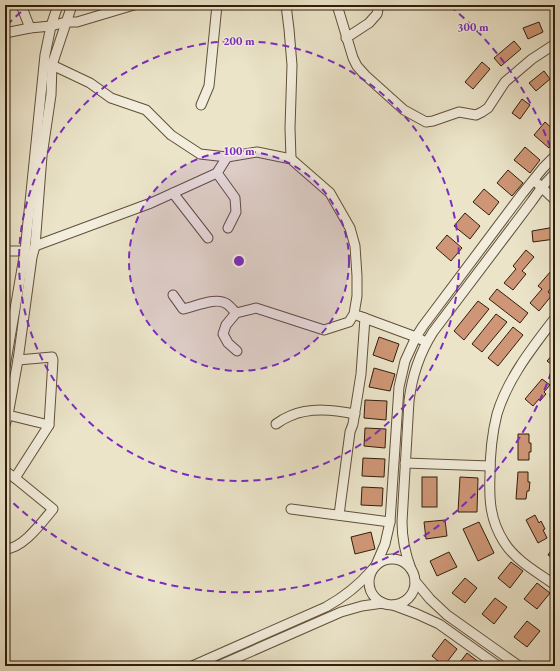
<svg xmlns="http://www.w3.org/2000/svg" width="560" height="671" font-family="'EB Garamond',serif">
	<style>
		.building { fill: #ce9676; stroke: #311e0a }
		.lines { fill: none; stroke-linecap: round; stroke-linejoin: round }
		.minor-casing { stroke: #60503a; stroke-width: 11 }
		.minor { stroke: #f2eddc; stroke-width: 9 }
		.ring { fill: none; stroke: #7b2cbf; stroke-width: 2; stroke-dasharray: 7 5 }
		.centre { fill: #7b2cbf; stroke: #f2eddc; stroke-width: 2 }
		.ring-label { font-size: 12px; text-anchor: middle; font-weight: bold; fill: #7b2cbf; stroke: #f2eddc; stroke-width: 3; stroke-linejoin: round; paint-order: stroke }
	</style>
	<rect width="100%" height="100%" fill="#ebe4c9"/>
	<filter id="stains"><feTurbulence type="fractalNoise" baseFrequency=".005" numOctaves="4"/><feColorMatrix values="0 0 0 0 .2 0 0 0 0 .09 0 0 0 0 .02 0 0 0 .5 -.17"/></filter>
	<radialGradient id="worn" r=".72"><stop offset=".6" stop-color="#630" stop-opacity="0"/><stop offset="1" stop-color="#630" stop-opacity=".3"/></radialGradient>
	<g class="building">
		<polygon points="555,15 555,28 551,17"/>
		<polygon points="539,22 543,32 528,39 523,28"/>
		<polygon points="514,41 521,49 501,66 494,58"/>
		<polygon points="482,62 490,69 473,89 465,82"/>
		<polygon points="544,71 550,79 536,91 529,83"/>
		<polygon points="522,99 530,105 520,119 512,113"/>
		<polygon points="545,122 555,131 555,141 549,148 534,135"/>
		<polygon points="525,147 540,160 530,173 514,160"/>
		<polygon points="508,170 523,183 512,196 497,183"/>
		<polygon points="484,189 499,202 489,215 473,202"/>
		<polygon points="465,213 480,226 470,239 454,226"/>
		<polygon points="555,227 555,239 533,242 532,231"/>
		<polygon points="447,235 462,248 451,261 436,248"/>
		<polygon points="555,249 555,261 553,262 551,250"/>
		<polygon points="526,250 534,257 522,271 526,274 513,290 504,283 516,269 513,266"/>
		<polygon points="551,271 555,274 555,283 548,292 552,295 539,311 530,303 542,289 538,286"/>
		<polygon points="497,289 528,313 520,323 489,299"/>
		<polygon points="478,301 489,309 464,340 454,331"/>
		<polygon points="496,314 507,322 482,352 472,344"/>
		<polygon points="513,327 523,335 498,366 488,358"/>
		<polygon points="379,337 399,344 393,362 373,355"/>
		<polygon points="555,352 555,367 547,361"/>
		<polygon points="374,368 395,374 390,391 369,387"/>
		<polygon points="542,379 550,385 544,392 546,394 540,401 539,399 533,406 525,399"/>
		<polygon points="365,400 387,401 386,420 364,418"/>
		<polygon points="365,428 386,429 385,448 364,446"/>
		<polygon points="518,434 529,434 529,443 531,443 531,452 529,452 529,460 518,460"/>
		<polygon points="363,458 385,459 384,477 362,476"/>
		<polygon points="518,472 528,472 528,482 530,482 529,491 527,491 526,499 516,499"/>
		<rect x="422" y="477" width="15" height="30"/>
		<polygon points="460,477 478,478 477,512 458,512"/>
		<polygon points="362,487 383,488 382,506 361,505"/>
		<polygon points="535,515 539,523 541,521 545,529 543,530 547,538 538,543 526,520"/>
		<polygon points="445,520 447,536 426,539 424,522"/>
		<polygon points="479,522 494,553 478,561 463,529"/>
		<polygon points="371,532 375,549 355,554 351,537"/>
		<polygon points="554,546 555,546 555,559 548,555"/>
		<polygon points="449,552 457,567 437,576 430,561"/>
		<polygon points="511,562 523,571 510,588 498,578"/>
		<polygon points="465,578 477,588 465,603 452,593"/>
		<polygon points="537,583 550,593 537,609 524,599"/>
		<polygon points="495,598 507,607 494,624 482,614"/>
		<polygon points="527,621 540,631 527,647 514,637"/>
		<polygon points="445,639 457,649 444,666 432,656"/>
		<polygon points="467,653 480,663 477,666 457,666"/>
	</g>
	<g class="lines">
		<g class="minor-casing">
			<g id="minor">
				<polyline points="21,5 30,28"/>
				<polyline points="286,5 289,29 292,65 290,128 291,159"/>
				<polyline points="337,5 353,58 357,66 365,75 404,110 426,122 433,121 459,112 476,115 482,112 488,108 505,82 532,59 555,44"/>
				<polyline points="5,33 30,28 51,26 66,22 77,22 134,5"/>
				<polyline points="346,38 369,23 377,14 379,5"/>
				<path d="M52,65L90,83L111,98L146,110L171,135L200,154L227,157L257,152L291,159L330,193L350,228L355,246L357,276V296L354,314L349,322L324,330L256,308L236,313C233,310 230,306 227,304C216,296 195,307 183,309L173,295"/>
				<polyline points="201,105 209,86 217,5"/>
				<polyline points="217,173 235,198 236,212 228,228"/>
				<polyline points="537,183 555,200"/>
				<polyline points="173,193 208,238"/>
				<polyline points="35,246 151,203 217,173 227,157"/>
				<polyline points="5,251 25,251"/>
				<polyline points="236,313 226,325 223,334 228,343 237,351"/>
				<polyline points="359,316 416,337 422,340"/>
				<path d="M555,318C532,348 508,378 497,414C492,434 490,455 490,475C489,500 490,520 504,542C516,561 537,572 555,585"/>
				<polyline points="5,367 25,251 45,55 51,26 58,5"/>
				<polyline points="555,395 555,396"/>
				<polyline points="8,415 49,425"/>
				<path d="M276,424C280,421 285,418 290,416C311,407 334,410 355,414"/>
				<polyline points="5,425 8,415 18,360 32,257 35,246 42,156 51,95 52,65 72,5"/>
				<polyline points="405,463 490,466"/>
				<path d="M5,471L15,478L53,509C42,522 23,549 5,549"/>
				<polyline points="15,478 49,425 53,360 52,357 18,360"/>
				<polyline points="291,509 390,522"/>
				<polyline points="339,515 350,432 353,424 361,374 365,318"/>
				<circle cx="392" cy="582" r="23"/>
				<polyline points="376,565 385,544 390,522 399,387 405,361 416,337 423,326 522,194 543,168 555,156"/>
				<path d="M411,569C405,553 402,538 402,522L409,401C412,376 419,354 433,332L532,201L542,187L555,173"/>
				<polyline points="415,581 430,599 447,615 519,666"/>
				<polyline points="393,605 417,614 439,624 498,666"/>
				<path d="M192,666L326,607C344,597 359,585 372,570"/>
				<polyline points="218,666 341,612 362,606 383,603"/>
			</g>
		</g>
		<use href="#minor" class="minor"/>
	</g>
	<circle cx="239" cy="261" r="110" fill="#7b2cbf" fill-opacity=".12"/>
	<g class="ring">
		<circle cx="239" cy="261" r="110"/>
		<circle cx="239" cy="261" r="220"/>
		<path d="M555 361A331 331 0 0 1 7 497M7 25A331 331 0 0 1 28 6M450 6A331 331 0 0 1 555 161"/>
	</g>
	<circle cx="239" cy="261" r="6" class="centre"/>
	<g class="ring-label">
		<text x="473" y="31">300 m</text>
		<text x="239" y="45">200 m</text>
		<text x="239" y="155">100 m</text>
	</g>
	<rect width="560" height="671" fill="none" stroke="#ebe4c9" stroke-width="20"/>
	<rect x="6" y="6" width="548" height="659" fill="none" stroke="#311e0a" stroke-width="2"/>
	<rect x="10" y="10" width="540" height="651" fill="none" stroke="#311e0a"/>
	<rect width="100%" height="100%" filter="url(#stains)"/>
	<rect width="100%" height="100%" fill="url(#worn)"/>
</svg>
